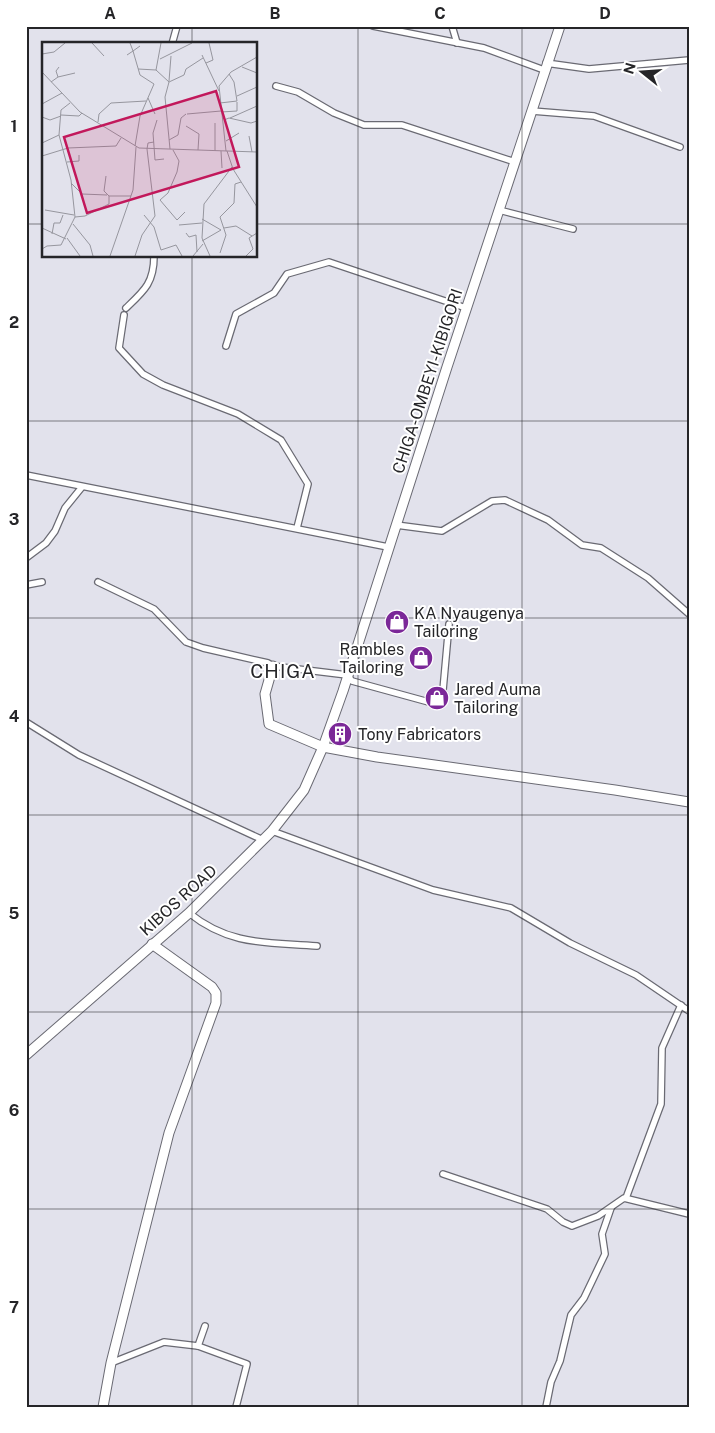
<svg xmlns="http://www.w3.org/2000/svg" width="715" height="1433" font-family="'Public Sans',sans-serif">
	<style>
		.lines { fill: none; stroke-linecap: round; stroke-linejoin: round }
		.street-casing { stroke: #6a6a73; stroke-width: 8 }
		.secondary-casing { stroke: #6a6a73; stroke-width: 11 }
		.primary-casing { stroke: #6a6a73; stroke-width: 11 }
		.street { stroke: #fff; stroke-width: 5.5 }
		.secondary { stroke: #fff; stroke-width: 9 }
		.primary { stroke: #fff; stroke-width: 9 }
		.grid { fill: none; stroke: #252528; stroke-width: 1; stroke-opacity: 0.55 }
		.labels { text-anchor: middle; stroke-width: 4; stroke-linejoin: round; paint-order: stroke }
		.street-label { font-size: 16px; fill: #252528; stroke: #fff }
		.poi-label { font-size: 16px; fill: #252528; stroke: #fff; text-anchor: start }
		.quarter-label { font-size: 19px; letter-spacing: 1px; fill: #252528; stroke: #fff }
		.inset-road { fill: none; stroke: #96969e; stroke-width: 1 }
		.view { fill: #c2185b; fill-opacity: 0.15; stroke: #c2185b; stroke-width: 2.5 }
		.inset-edge { fill: none; stroke: #252528; stroke-width: 2.5 }
		.neatline { fill: none; stroke: #252528; stroke-width: 2 }
		.grid-label { font-size: 16px; text-anchor: middle; font-weight: bold; fill: #252528 }
	</style>
	<rect width="100%" height="100%" fill="#e2e2ec"/>
	<g class="lines">
		<g class="street-casing">
			<g id="street">
				<polyline points="373,26 484,48 544,70"/>
				<polyline points="452,26 457,43"/>
				<polyline points="172,44 177,26"/>
				<polyline points="546,63 589,69 689,60"/>
				<polyline points="276,86 298,92 334,113 364,125 402,125 515,162"/>
				<polyline points="532,111 594,116 680,147"/>
				<polyline points="499,210 573,229"/>
				<path d="M126,308C144,291 154,283 154,256"/>
				<polyline points="124,315 119,348 143,374 163,385 238,414 281,440 308,484 297,528"/>
				<polyline points="226,346 236,314 274,293 287,274 329,262 466,308"/>
				<polyline points="26,475 388,547"/>
				<polyline points="396,525 442,531 492,501 505,500 548,520 582,545 601,548 648,578 689,614"/>
				<polyline points="26,558 46,543 55,531 65,508 82,487"/>
				<polyline points="98,582 154,609 186,642 203,648 268,663 273,666 347,675 352,681 436,704 443,690 449,624"/>
				<polyline points="26,585 42,582"/>
				<polyline points="26,722 79,755 263,840"/>
				<polyline points="272,831 433,890 511,908 570,943 636,975 689,1011"/>
				<path d="M189,913C230,946 267,942 317,946"/>
				<polyline points="443,1174 547,1209 563,1222 572,1226 598,1216 624,1198 689,1214"/>
				<polyline points="626,1198 661,1104 662,1048 681,1005"/>
				<polyline points="198,1346 247,1364 236,1407"/>
				<polyline points="111,1363 164,1342 198,1346 205,1326"/>
				<polyline points="546,1407 551,1382 560,1361 571,1315 584,1298 605,1254 602,1234 611,1208"/>
			</g>
		</g>
		<g class="secondary-casing">
			<polyline id="secondary" points="103,1407 111,1363 169,1133 216,1003 216,993 212,987 152,944"/>
		</g>
		<g class="primary-casing">
			<g id="primary">
				<polyline points="273,666 265,694 269,724 323,747 377,757 615,790 689,802"/>
				<polyline points="26,1055 189,913 272,831 304,790 323,747 343,691 447,367 560,26"/>
			</g>
		</g>
		<use href="#street" class="street"/>
		<use href="#secondary" class="secondary"/>
		<use href="#primary" class="primary"/>
	</g>
	<path class="grid" d="M192,26V44M358,26V1407M522,26V1407M26,224H44M256,224H689M192,256V1407M26,421H689M26,618H689M26,815H689M26,1012H689M26,1209H689"/>
	<defs>
		<g id="shop-disc" transform="scale(1.25)"><circle r="9.5" fill="#7b2898" stroke="#fff"/><path d="M-5-2.5h2.3a2.7 3.5 0 0 1 5.4 0H5L5.5 6h-11ZM-1.5-2.5h3a1.5 2.3 0 0 0-3 0Z" fill="#fff"/></g>
		<g id="building-disc" transform="scale(1.25)"><circle r="9.5" fill="#7b2898" stroke="#fff"/><path d="M-4-6H4V6H1V3H-1V6H-4ZM-2.5-4.3h1.7v1.8h-1.7ZM.8-4.3h1.7v1.8H.8ZM-2.5-1h1.7V.8h-1.7ZM.8-1h1.7V.8H.8Z" fill="#fff"/></g>
	</defs>
	<g fill-rule="evenodd">
		<use href="#shop-disc" x="397" y="622"/>
		<use href="#shop-disc" x="421" y="658"/>
		<use href="#shop-disc" x="437" y="698"/>
		<use href="#building-disc" x="340" y="734"/>
	</g>
	<g class="labels">
		<g class="street-label">
			<text transform="translate(427 381) rotate(-72)" y="6">CHIGA-OMBEYI-KIBIGORI</text>
			<text transform="translate(178 900) rotate(-42)" y="6">KIBOS ROAD</text>
		</g>
		<g class="poi-label">
			<text x="414" y="619">KA Nyaugenya<tspan x="414" dy="18">Tailoring</tspan></text>
			<text x="404" y="655" text-anchor="end">Rambles<tspan x="404" dy="18">Tailoring</tspan></text>
			<text x="454" y="695">Jared Auma<tspan x="454" dy="18">Tailoring</tspan></text>
			<text x="358" y="740">Tony Fabricators</text>
		</g>
		<g class="quarter-label">
			<text x="283" y="678">CHIGA</text>
		</g>
	</g>
	<g transform="translate(42 42)">
		<rect width="215" height="215" fill="#e2e2ec"/>
		<path class="inset-road" d="M50,1L62,14M119,1L114,28L127,40L123,55L128,107M0,12L12,10L23,1M85,13L91,9L88,1M160,13L177,49M118,17L150,1M164,21L171,18L167,1M200,25L215,31M96,27L114,28M144,27L161,16M0,30L38,70L97,106L215,110M16,35L33,31M127,39L129,14M9,40L16,35L14,29L17,25M127,40L142,33L144,27M195,54L215,45M106,56L113,72M178,61L195,59L192,40L187,32M0,62L20,51M179,70L195,69V60M145,72L179,69M19,73L37,74L40,71M0,75L8,78L19,74M188,76L215,64M115,78L111,91L113,118L122,117M182,78L187,76L209,81L215,79M56,80L57,72L69,61L104,59M144,84L157,92L156,108M207,94L210,110M127,98L136,93L139,76L144,72M184,99L197,91M0,101L17,93M93,104L98,74L112,42L98,33L91,9L98,4M131,108L137,119L135,130L126,151L118,158L135,178L143,170M173,109V81M179,109L180,126M184,109L177,44L189,30L215,15M185,109L191,127L215,165M0,114L26,106L74,104L79,96M25,120L37,119V113M29,141L40,152L65,153M67,154H89M3,168L32,173M102,173L112,185L119,208L134,203L140,214M33,175L43,174L67,162V154L62,149L64,134M160,177L179,188L160,199M31,182L48,203L51,214M137,183L160,181M0,186L24,197M182,186L194,184L210,194M144,191L147,195L154,193L155,210M10,192L12,181H18L21,173M25,196L38,214M0,207L5,204L19,203L33,175L29,138L17,93L19,68L28,61M178,211L184,193L178,175L192,161L193,142L199,140M68,214L91,148L94,105M93,214L100,193L113,174L105,107L106,101L112,100M151,214L161,202M168,214L160,196L162,162L190,125M204,214L211,207L207,196L215,191"/>
		<path class="view" d="M174,49L197,125L45,171L22,95Z"/>
		<rect width="215" height="215" class="inset-edge"/>
	</g>
	<rect width="715" height="1433" fill="none" stroke="#ffffff" stroke-width="55"/>
	<g transform="translate(642 72) rotate(287)" stroke="#ffffff" stroke-width="4" paint-order="stroke">
	<path d="M0-4L9 19L0 12L-9 19Z" fill="#252528"/>
	<text y="-8" font-size="14" font-weight="bold" text-anchor="middle" fill="#252528">N</text>
	</g>
	<rect x="28" y="28" width="660" height="1378" class="neatline"/>
	<g class="grid-label">
		<text x="110" y="19">A</text>
		<text x="275" y="19">B</text>
		<text x="440" y="19">C</text>
		<text x="605" y="19">D</text>
		<text x="14" y="132">1</text>
		<text x="14" y="328">2</text>
		<text x="14" y="525">3</text>
		<text x="14" y="722">4</text>
		<text x="14" y="919">5</text>
		<text x="14" y="1116">6</text>
		<text x="14" y="1313">7</text>
	</g>
</svg>
